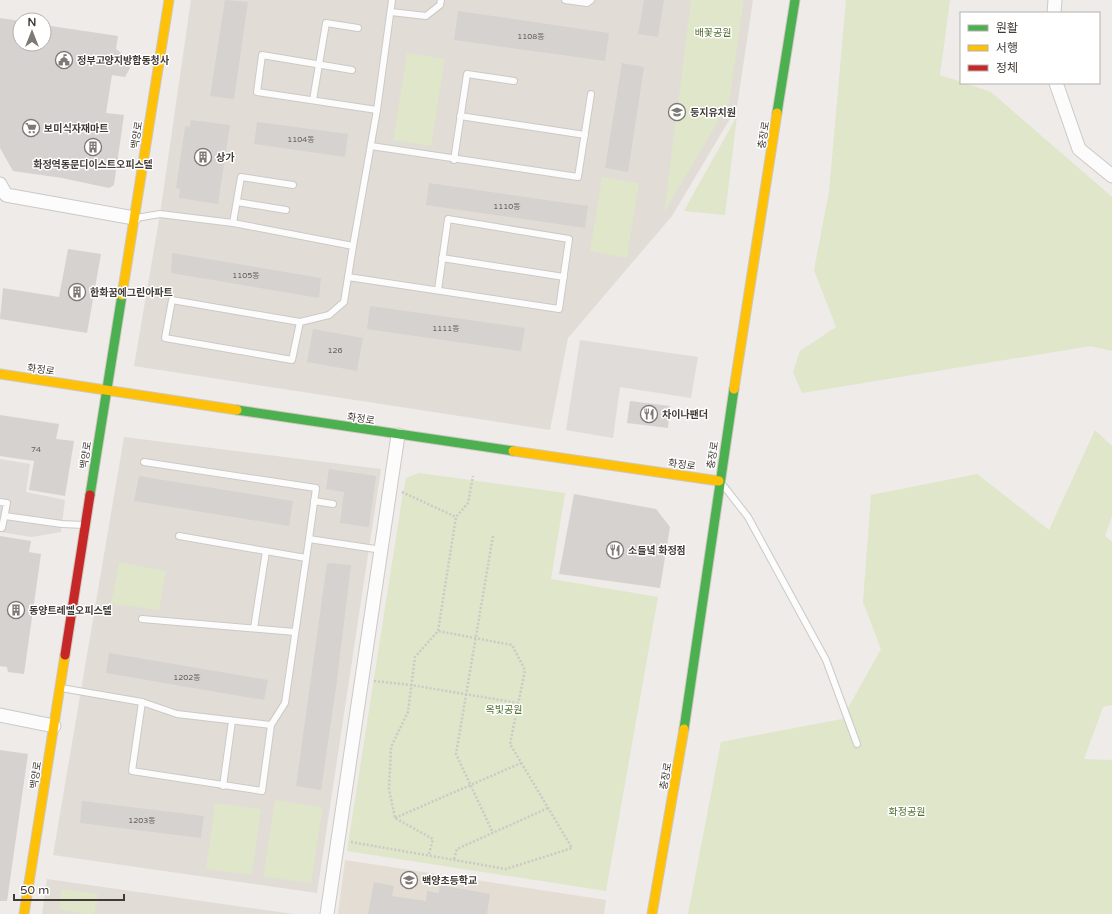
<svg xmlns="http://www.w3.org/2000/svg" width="1112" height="914" font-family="'Varela Round','Noto Sans KR',sans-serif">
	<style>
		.residential { fill: #e1dcd6 }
		.education { fill: #e4ddd4 }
		.green { fill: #dfe6ca }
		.parking { fill: #dfdcd9 }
		.building { fill: #d6d2cf }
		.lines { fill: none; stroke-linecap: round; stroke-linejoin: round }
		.lane-casing { stroke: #ccc9c6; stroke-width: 8 }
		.street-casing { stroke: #ccc9c6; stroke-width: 15 }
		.fast-casing { stroke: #cec8c1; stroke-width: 11 }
		.slow-casing { stroke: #cec8c1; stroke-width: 11 }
		.jam-casing { stroke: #cec8c1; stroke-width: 11 }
		.path { stroke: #ccc9c6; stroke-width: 2.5; stroke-dasharray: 2 2; stroke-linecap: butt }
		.lane { stroke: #fcfcfc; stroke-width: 6 }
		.street { stroke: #fcfcfc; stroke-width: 13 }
		.fast { stroke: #4caf50; stroke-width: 9 }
		.slow { stroke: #ffc107; stroke-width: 9 }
		.jam { stroke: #c62828; stroke-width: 9 }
		.labels { text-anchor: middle; stroke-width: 3; stroke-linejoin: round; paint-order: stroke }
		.number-label { font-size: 8px; fill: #68625d }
		.park-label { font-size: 10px; fill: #4f6e2f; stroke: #fff }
		.poi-label { font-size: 10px; font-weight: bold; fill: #423b35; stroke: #fff; text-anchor: start }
		.street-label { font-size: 10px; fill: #423b35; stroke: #fff }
	</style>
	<rect width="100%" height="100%" fill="#eeebe8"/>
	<g class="residential">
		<polygon points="191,0 753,0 737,107 672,216 568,338 550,430 134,366 160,214"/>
		<polygon points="124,437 381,469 317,893 53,855"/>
		<polygon points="47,879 293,914 42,914"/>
	</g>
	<polygon class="education" points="345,860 606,900 604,914 338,914"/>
	<g class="green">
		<polygon points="691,0 744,0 729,103 664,213"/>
		<polygon points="846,0 950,0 940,75 991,92 1112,197 1112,351 1091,346 802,393 793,372 800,351 836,327 814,270 829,192"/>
		<polygon points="407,53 445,59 431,146 393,140"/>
		<polygon points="737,116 725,215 684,211"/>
		<polygon points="602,177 639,183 627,258 590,251"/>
		<polygon points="1095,430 1112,446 1112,516 1105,536 1112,542 1112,705 1103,707 1084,759 1112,760 1112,914 688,914 721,742 842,719 881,649 863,602 871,495 977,474 1049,530"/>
		<polygon points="419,473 565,493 551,579 658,597 606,891 347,851 403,493 406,478"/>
		<polygon points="119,562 166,571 159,610 111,604"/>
		<polygon points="275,800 323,807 311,883 263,877"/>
		<polygon points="215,803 261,809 252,875 206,869"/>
		<polygon points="61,889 98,894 94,914 84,914 59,909"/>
	</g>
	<g class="parking">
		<polygon points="580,340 698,357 691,398 620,387 613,438 566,430"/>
		<polygon points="0,459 30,464 26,492 65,500 61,532 32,537 0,532"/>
	</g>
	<g class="building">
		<polygon points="225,0 248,2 234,99 210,96"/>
		<polygon points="644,0 664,0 658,37 638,34"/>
		<polygon points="458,11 609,33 605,61 454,40"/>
		<polygon points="0,18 20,21 20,44 44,44 44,25 118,36 116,49 127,57 130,68 125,77 112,75 106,113 124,115 114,185 109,188 62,178 13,171 0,148"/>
		<polygon points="622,63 644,67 628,172 605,168"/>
		<polygon points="191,120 230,125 218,204 179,198 180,189 176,188 185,127 190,126"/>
		<polygon points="257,122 348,134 345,157 254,144"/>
		<polygon points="429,183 588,206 585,228 426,205"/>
		<polygon points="68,249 101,254 87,333 0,319 3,288 59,297"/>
		<polygon points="172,253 321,278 319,298 171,273"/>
		<polygon points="370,306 525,328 521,351 367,329"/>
		<polygon points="313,329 363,338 357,371 307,362"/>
		<polygon points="630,401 670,406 668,428 627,423"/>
		<polygon points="0,415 59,424 56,439 74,441 65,496 29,490 34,461 0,456"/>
		<polygon points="329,469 376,476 369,527 340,523 344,492 326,489"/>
		<polygon points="139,476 293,501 289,526 134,501"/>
		<polygon points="574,494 656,509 670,527 660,588 559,574"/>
		<polygon points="0,536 31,541 29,552 41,554 24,674 8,672 7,667 0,666"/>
		<polygon points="327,563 351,565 336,688 321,790 296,786"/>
		<polygon points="109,653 268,680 264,700 106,673"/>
		<polygon points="0,750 28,754 7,901 0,901"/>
		<polygon points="82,801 204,816 201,838 80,823"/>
		<polygon points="374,882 394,886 392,896 426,901 427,891 439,893 440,885 490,894 487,914 368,914"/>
	</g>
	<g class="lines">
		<g class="lane-casing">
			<g id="lane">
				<polyline points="565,0 587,3 591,0"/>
				<polyline points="391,12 426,16 440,5 441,0"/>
				<polyline points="352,70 262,55 257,92 377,110"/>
				<polyline points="313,100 326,23 358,28"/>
				<polyline points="460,116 585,135"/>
				<polyline points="371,146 578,177 591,94"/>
				<polyline points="454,160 467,74 514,81"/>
				<polyline points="237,202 286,210"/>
				<polyline points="136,218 160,214 233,223 353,246 377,110 392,0"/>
				<polyline points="233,223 241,177 293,185"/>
				<polyline points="442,258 564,277"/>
				<polyline points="348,277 559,309 569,239 448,219 438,290"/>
				<polyline points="300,322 292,360 165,338 172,300 300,322 329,315 344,302 353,246"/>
				<polyline points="144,462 316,488 309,539"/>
				<polyline points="723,485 748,517 826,660 857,744"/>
				<polyline points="314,501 333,504"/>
				<polyline points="0,502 7,503 2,528 0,528"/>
				<polyline points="5,516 62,524 84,525"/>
				<polyline points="179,536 306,558"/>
				<polyline points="142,619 295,632"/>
				<polyline points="254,628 266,551"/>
				<polyline points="61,688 142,702 177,714 271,725 285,703 309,539 382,550"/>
				<polyline points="142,702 132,771 262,791 271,725"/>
				<polyline points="223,786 232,721"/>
			</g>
		</g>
		<g class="street-casing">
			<g id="street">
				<polyline points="1054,13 1055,0"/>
				<polyline points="1056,83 1079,149 1112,176"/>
				<polyline points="0,184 6,195 134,218"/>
				<polyline points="0,715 54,726"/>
				<polyline points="327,914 398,435"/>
			</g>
		</g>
		<g class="fast-casing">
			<g id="fast">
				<polyline points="777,113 795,0"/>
				<polyline points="237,410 513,451"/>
				<polyline points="90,495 122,295"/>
				<polyline points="684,729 734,389"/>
			</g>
		</g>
		<g class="slow-casing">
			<g id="slow">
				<polyline points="122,295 169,0"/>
				<polyline points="0,374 237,410"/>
				<polyline points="734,389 777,113"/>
				<polyline points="513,451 719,481"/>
				<polyline points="24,914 65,655"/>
				<polyline points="652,914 684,729"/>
			</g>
		</g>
		<g class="jam-casing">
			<polyline id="jam" points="65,655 90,495"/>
		</g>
		<g class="path">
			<polyline points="402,492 456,517"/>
			<polyline points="493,536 456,754 493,833"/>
			<polyline points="374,681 411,685 518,703"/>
			<polyline points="395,818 521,763"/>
			<polyline points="351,842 506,869 572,848 510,744 525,670 512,645 438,631"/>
			<polyline points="429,854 433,839 395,818 389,789 391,747 408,712 415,657 438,631 456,517 468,503 473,476"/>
			<polyline points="454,859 457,849 548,808"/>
		</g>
		<use href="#lane" class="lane"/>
		<use href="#street" class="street"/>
		<use href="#fast" class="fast"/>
		<use href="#slow" class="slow"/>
		<use href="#jam" class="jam"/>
	</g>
	<defs>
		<g id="civic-ring" transform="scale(0.9)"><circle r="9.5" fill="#fff" stroke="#7e7974" stroke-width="1.5"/><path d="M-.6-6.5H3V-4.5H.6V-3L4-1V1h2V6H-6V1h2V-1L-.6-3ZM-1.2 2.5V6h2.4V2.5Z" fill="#7e7974"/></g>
		<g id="school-ring" transform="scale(0.9)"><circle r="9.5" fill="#fff" stroke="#7e7974" stroke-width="1.5"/><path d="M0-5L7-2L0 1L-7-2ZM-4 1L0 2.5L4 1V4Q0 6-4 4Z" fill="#7e7974"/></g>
		<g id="supermarket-ring" transform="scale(0.9)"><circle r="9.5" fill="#fff" stroke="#7e7974" stroke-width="1.5"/><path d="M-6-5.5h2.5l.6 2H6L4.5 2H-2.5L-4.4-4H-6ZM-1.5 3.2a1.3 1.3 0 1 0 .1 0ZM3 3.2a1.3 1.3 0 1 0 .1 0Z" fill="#7e7974"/></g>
		<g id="building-ring" transform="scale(0.9)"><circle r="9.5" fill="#fff" stroke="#7e7974" stroke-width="1.5"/><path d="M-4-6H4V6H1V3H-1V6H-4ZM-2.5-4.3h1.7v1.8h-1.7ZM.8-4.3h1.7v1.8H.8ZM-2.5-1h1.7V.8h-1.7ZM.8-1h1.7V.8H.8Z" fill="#7e7974"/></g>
		<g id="restaurant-ring" transform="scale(0.9)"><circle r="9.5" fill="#fff" stroke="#7e7974" stroke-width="1.5"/><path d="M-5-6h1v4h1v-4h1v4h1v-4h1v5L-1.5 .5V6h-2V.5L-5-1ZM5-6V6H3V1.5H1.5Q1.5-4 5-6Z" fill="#7e7974"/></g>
	</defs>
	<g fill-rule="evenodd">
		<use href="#civic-ring" x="64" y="60"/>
		<use href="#school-ring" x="677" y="112"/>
		<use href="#supermarket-ring" x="31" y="128"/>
		<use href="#building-ring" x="93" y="147"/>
		<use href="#building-ring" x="203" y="157"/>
		<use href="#building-ring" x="77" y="292"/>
		<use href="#restaurant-ring" x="649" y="414"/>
		<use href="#restaurant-ring" x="615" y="550"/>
		<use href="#building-ring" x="16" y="610"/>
		<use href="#school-ring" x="409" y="880"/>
	</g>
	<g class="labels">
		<g class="number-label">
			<text x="531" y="39">1108동</text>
			<text x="301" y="142">1104동</text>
			<text x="507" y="209">1110동</text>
			<text x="246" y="278">1105동</text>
			<text x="446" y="331">1111동</text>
			<text x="335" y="353">126</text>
			<text x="36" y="452">74</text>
			<text x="187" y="680">1202동</text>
			<text x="142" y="823">1203동</text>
		</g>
		<g class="park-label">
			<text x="713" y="36">배꽃공원</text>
			<text x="504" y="713">옥빛공원</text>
			<text x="907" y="815">화정공원</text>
		</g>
		<g class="poi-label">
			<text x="77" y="64">정부고양지방합동청사</text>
			<text x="690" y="116">둥지유치원</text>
			<text x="44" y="132">보미식자재마트</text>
			<text x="216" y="161">상가</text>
			<text x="93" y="168" text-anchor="middle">화정역동문디이스트오피스텔</text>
			<text x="90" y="296">한화꿈에그린아파트</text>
			<text x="662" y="418">차이나팬더</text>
			<text x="628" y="554">소들녘 화정점</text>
			<text x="29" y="614">동양트레벨오피스텔</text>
			<text x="422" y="884">백양초등학교</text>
		</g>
		<g class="street-label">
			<text transform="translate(136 135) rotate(-81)" y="4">백양로</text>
			<text transform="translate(763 135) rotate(-81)" y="4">충장로</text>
			<text transform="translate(41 369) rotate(8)" y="4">화정로</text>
			<text transform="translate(361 418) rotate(9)" y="4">화정로</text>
			<text transform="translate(85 455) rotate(-81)" y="4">백양로</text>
			<text transform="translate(712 455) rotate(-81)" y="4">충장로</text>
			<text transform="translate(682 464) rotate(8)" y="4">화정로</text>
			<text transform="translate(35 775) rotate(-81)" y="4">백양로</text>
			<text transform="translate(665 776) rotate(-80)" y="4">충장로</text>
		</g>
	</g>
	<rect x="960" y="12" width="140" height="72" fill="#ffffff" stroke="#b3b1ae"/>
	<rect x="968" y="25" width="20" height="6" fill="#4caf50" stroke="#b3b1ae"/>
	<text x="996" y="32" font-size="12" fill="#423b35">원활</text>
	<rect x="968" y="45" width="20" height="6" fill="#ffc107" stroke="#b3b1ae"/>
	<text x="996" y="52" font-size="12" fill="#423b35">서행</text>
	<rect x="968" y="65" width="20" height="6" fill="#c62828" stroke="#b3b1ae"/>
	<text x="996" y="72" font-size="12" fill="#423b35">정체</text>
	<g transform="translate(32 32)"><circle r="19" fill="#ffffff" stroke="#b3b1ae"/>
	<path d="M0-3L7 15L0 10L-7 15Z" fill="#7e7974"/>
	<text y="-6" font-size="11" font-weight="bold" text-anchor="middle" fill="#423b35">N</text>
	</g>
	<path d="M14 894v6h110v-6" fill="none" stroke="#423b35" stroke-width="2"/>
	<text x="20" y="894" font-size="12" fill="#423b35" stroke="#ffffff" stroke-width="3" paint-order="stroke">50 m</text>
</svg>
